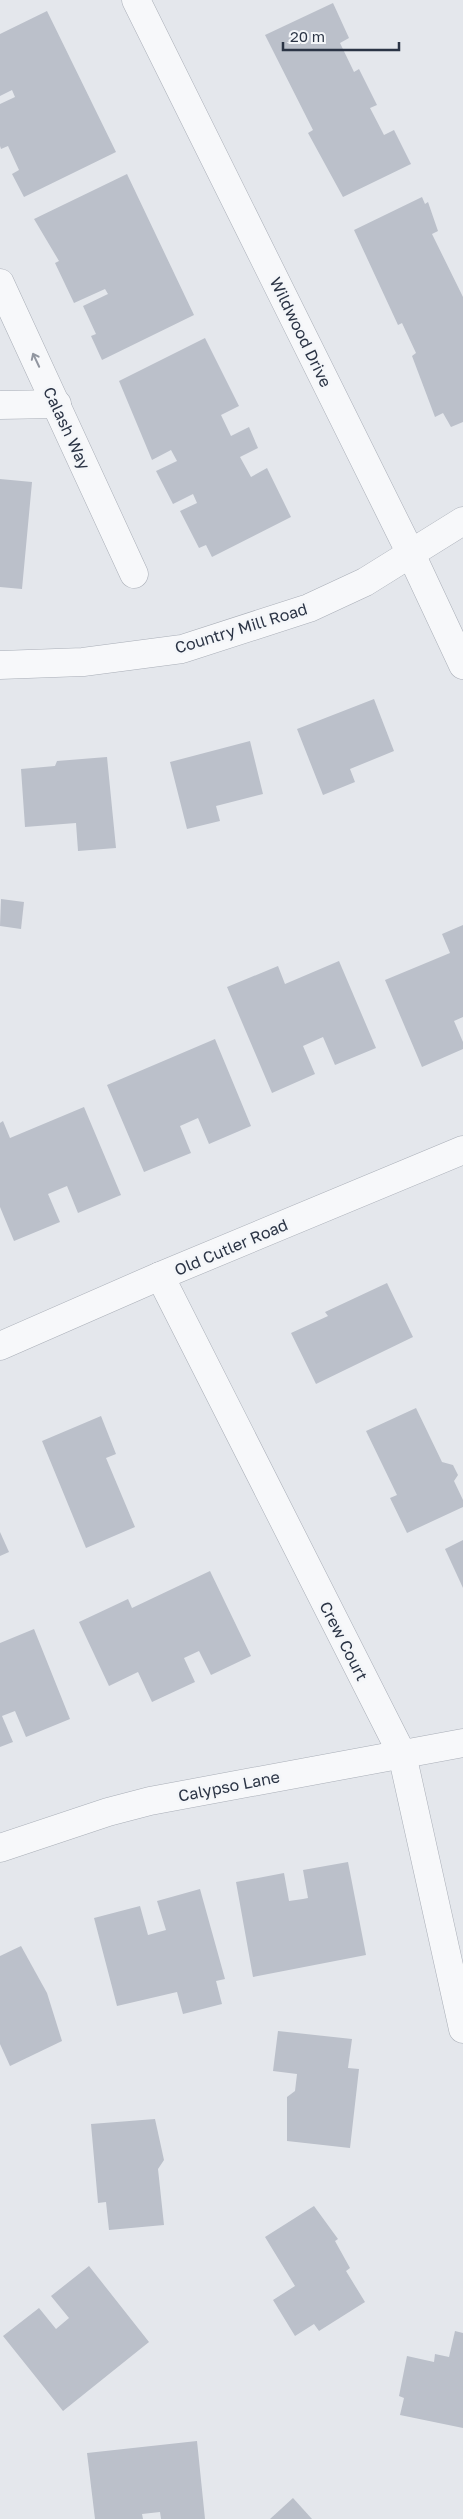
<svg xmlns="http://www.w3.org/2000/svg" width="463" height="2519" font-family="'Golos Text',sans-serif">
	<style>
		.building { fill: #bbc0ca }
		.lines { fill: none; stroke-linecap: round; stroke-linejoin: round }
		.minor-casing { stroke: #a9aeb7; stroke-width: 29 }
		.minor { stroke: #f7f8fa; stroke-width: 28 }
		.oneway { stroke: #9196a0 }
		.labels { text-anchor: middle; stroke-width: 5; stroke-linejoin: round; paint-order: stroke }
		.street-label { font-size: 16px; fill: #2b3445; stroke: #f4f6f9 }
	</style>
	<rect width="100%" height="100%" fill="#e4e7ec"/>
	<g class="building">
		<polygon points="333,3 349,38 340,43 354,72 359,69 377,105 370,108 384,135 394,130 411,164 343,197 308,133 313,130 265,35"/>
		<polygon points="47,11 116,152 24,197 12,174 19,170 8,146 1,149 0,146 0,104 15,97 12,90 0,96 0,34"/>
		<polygon points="127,174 194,315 102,360 91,336 96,334 83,306 108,294 105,289 74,303 55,263 59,261 34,219"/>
		<polygon points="422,197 425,204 428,202 438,231 432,234 463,297 463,422 451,427 443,413 435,417 412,356 416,353 402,323 398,325 354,230"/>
		<polygon points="205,338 239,406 221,415 231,436 249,427 258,448 240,457 251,477 267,468 291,517 212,557 206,545 199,548 180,511 197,503 193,494 173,504 156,471 177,461 171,450 152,460 119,381"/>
		<polygon points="0,479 32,482 22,589 0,587"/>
		<polygon points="374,699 394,751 350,769 355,782 323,795 297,729"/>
		<polygon points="250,741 263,794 216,806 220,821 187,829 170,762"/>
		<polygon points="107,757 116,848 78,851 76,823 25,827 21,769 55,766 57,761"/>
		<polygon points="1,899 24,902 21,929 0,926"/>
		<polygon points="463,925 463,1017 454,1021 463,1042 463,1049 422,1067 385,980 450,953 442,934"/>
		<polygon points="339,961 376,1048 335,1065 323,1037 303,1046 315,1074 272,1093 227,987 278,966 285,984"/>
		<polygon points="215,1039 251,1126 209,1144 198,1118 180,1126 191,1153 144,1172 107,1085"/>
		<polygon points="84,1107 121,1195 78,1213 67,1186 48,1194 60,1222 14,1241 0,1207 0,1123 3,1121 10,1138"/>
		<polygon points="387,1283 413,1337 316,1384 291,1333 328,1316 325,1312"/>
		<polygon points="416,1408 442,1462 453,1465 458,1475 454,1481 463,1500 463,1507 407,1533 390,1498 397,1495 366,1431"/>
		<polygon points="101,1416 116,1454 106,1458 135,1527 86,1548 42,1441"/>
		<polygon points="0,1532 9,1552 0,1556"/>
		<polygon points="463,1540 463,1588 445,1549"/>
		<polygon points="210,1571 251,1656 211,1675 199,1651 184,1658 195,1682 152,1702 138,1672 109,1686 79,1622 128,1599 132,1608"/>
		<polygon points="34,1629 70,1719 26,1737 15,1711 2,1716 13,1742 0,1747 0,1643"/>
		<polygon points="348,1862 366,1955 253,1977 236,1882 284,1873 289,1901 303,1899 308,1898 303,1870"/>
		<polygon points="200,1889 225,1979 216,1981 222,2004 183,2014 177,1992 117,2006 94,1918 140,1906 148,1935 166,1930 157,1901"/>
		<polygon points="21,1946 47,1993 62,2041 10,2066 0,2044 0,1956"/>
		<polygon points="278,2031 352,2039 348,2068 359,2069 350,2148 287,2141 287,2097 295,2091 297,2074 273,2071"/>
		<polygon points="155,2119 164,2160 158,2169 164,2225 109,2230 106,2202 98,2203 91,2124"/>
		<polygon points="314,2206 338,2239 335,2241 350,2268 346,2271 365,2302 319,2331 314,2324 295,2336 273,2300 295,2286 265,2237"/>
		<polygon points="89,2266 149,2342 63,2411 3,2336 39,2308 56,2329 69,2318 51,2296"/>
		<polygon points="455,2331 463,2333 463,2428 400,2415 404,2398 399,2396 407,2356 434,2362 435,2354 449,2357"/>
		<polygon points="197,2441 205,2519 161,2519 160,2512 142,2514 143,2519 95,2519 87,2453"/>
		<polygon points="293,2498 312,2519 270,2519"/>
	</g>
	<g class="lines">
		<g class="minor-casing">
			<g id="minor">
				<polyline points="136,0 411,554 463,665"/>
				<polyline points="0,283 134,574"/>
				<polyline points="0,405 57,404"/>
				<polyline points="0,665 83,662 182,649 309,608 365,582 463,521"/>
				<polyline points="160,1276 402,1754 463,2029"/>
				<polyline points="0,1346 160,1276 463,1150"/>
				<polyline points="0,1848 108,1812 150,1801 463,1743"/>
			</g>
		</g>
		<use href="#minor" class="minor"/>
	</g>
	<defs><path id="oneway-shaft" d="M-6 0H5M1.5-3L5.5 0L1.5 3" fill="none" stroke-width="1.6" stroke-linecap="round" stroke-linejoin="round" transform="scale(1.25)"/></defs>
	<use class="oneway" href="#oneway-shaft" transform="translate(36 360) rotate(-115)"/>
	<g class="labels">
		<g class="street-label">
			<text transform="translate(301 332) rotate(64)" y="6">Wildwood Drive</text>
			<text transform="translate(67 428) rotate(65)" y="6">Calash Way</text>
			<text transform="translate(241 628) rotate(-17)" y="6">Country Mill Road</text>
			<text transform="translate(231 1247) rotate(-23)" y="6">Old Cutler Road</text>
			<text transform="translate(344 1641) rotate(63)" y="6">Crew Court</text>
			<text transform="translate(229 1786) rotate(-11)" y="6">Calypso Lane</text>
		</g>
	</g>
	<path d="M283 42v8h116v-8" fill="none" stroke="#2b3445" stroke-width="2.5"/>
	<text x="290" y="42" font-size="15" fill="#2b3445" stroke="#f4f6f9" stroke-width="4" paint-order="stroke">20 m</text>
</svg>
